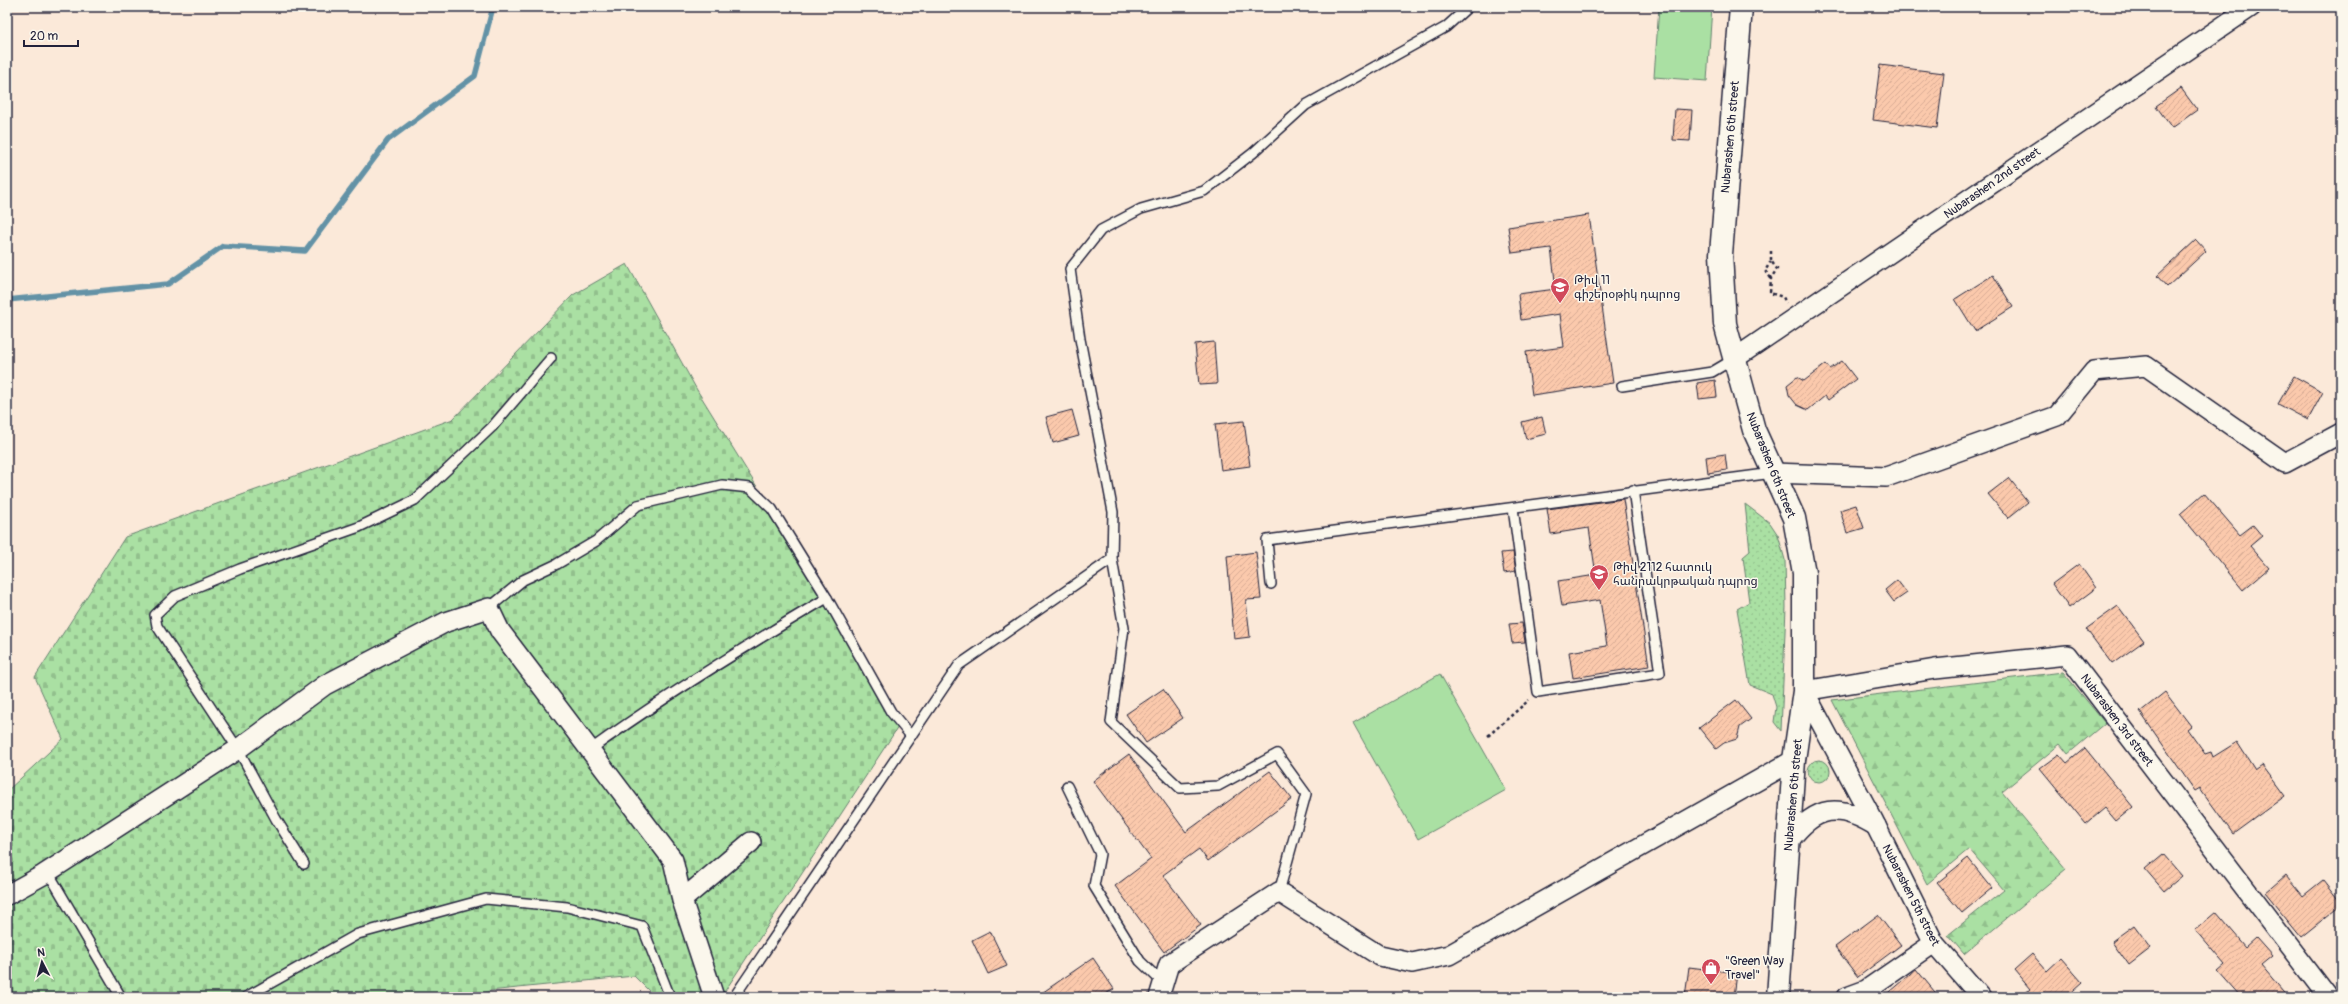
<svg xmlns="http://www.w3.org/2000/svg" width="2348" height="1004" font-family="Pangolin,'Noto Sans Armenian',sans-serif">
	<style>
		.grass { fill: url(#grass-dots); stroke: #66816f }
		.forest { fill: url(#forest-firs); stroke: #66816f }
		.cemetery { fill: url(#cemetery-stones); stroke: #66816f }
		.garden { fill: #aae0a3; stroke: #66816f }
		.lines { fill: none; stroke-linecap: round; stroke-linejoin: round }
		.stream { stroke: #6392a6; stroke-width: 5.5 }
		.building { fill: url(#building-hatch); stroke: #22223b }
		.service-casing { stroke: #22223b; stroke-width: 12 }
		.minor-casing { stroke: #22223b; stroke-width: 22 }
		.secondary-casing { stroke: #22223b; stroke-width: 25 }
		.path { stroke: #22223b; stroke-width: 2.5; stroke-dasharray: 3 3; stroke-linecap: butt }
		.service { stroke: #fbf7ec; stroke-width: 9 }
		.minor { stroke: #fbf7ec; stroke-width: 19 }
		.secondary { stroke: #fbf7ec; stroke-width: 22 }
		.labels { text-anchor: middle; stroke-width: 3; stroke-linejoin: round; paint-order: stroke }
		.street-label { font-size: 12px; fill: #22223b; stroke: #fbf7ec }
		.poi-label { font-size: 12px; fill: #22223b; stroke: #fbf7ec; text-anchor: start }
	</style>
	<defs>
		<pattern id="grass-dots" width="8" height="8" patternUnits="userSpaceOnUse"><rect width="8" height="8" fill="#aae0a3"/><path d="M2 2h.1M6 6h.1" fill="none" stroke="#92c08d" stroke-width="1.8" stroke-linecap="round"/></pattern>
		<pattern id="forest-firs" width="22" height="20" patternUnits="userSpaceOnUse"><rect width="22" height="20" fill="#aae0a3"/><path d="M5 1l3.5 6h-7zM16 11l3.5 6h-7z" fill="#92c08d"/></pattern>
		<pattern id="cemetery-stones" width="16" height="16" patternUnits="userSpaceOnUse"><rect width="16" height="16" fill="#aae0a3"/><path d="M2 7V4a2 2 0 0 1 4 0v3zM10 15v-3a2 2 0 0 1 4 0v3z" fill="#92c08d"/></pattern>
		<pattern id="building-hatch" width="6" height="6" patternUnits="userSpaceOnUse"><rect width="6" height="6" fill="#fbc9ac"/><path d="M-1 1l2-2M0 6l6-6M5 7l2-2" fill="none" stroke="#d7ac95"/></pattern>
	</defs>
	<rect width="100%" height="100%" fill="#fbe9d9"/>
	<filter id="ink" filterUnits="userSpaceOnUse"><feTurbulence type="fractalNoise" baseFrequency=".025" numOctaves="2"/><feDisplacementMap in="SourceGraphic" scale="8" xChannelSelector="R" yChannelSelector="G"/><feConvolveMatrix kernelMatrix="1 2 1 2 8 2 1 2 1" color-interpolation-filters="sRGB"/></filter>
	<g filter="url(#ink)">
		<g class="grass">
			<polygon points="1745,504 1770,523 1778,535 1785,560 1786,607 1781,731 1774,722 1776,707 1772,694 1750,685 1737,609 1749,602 1743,557 1750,551"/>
			<circle cx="1819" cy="771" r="11"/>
		</g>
		<polygon class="forest" points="2063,672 2105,723 2068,754 2060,744 2002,792 2066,869 1964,954 1948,935 2004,890 1969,849 1927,884 1832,700"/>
		<polygon class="cemetery" points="627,264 697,390 902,721 721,997 655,997 634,976 489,991 477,997 7,997 7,791 63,739 35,677 125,537 453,419 573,295"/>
		<g class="garden">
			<polygon points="1659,7 1712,7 1707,81 1654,77"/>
			<polygon points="1440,674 1506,790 1418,839 1353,723"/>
		</g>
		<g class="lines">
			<polyline class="stream" points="7,300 168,284 223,246 305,251 388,140 475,76 493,7"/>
		</g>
		<g class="building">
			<polygon points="1880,65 1944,73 1937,128 1873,120"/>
			<polygon points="2181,88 2197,110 2172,128 2156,106"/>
			<polygon points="1675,109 1692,110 1690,141 1673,140"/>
			<polygon points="1589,215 1613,383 1532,395 1526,352 1564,347 1560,314 1521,320 1518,294 1556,289 1551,248 1512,253 1508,227"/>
			<polygon points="2196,240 2206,251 2167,287 2157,276"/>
			<polygon points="1993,275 2013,307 1975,331 1955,299"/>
			<polygon points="1214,342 1217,384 1199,385 1195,344"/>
			<polygon points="1842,361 1856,379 1828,400 1825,396 1808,410 1797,405 1789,395 1787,385 1797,377 1804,381 1826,364 1830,369"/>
			<polygon points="2294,376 2323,392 2308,420 2278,404"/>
			<polygon points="1715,380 1717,397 1699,399 1697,383"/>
			<polygon points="1072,410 1079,436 1053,443 1046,417"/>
			<polygon points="1542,417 1546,434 1526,439 1522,422"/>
			<polygon points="1244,421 1250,466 1221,470 1215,424"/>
			<polygon points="1725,454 1727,470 1708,473 1706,457"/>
			<polygon points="2009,478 2028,502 2008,518 1988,494"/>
			<polygon points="2204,493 2240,535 2253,525 2262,536 2250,546 2269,568 2243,590 2180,514"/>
			<polygon points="1623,499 1649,666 1573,678 1569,652 1607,646 1600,600 1562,606 1558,581 1596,575 1589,528 1551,534 1547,509"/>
			<polygon points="1856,505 1864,528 1847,533 1840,510"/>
			<polygon points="1256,552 1261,599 1246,600 1250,637 1234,639 1227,556"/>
			<polygon points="1513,552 1516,571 1504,573 1501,553"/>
			<polygon points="2079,564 2096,588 2069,608 2052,584"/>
			<polygon points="1897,580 1907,593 1894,602 1885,590"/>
			<polygon points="2118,606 2144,641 2112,664 2086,629"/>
			<polygon points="1522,623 1525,642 1512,643 1509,624"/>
			<polygon points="1163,689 1183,718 1146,743 1126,714"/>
			<polygon points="2165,692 2191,726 2187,729 2205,754 2211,752 2213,757 2237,742 2255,770 2262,765 2285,796 2233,834 2200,788 2195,791 2140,712"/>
			<polygon points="1736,700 1751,719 1740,727 1737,739 1724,743 1716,749 1699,728"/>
			<polygon points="2085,748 2133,807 2116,821 2105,808 2086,824 2040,768 2059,754 2067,763"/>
			<polygon points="1129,754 1186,832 1270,771 1292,799 1208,861 1199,849 1163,875 1201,925 1164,952 1115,886 1151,859 1093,781"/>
			<polygon points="2163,854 2182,876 2164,891 2145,869"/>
			<polygon points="1968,858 1992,888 1962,913 1937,883"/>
			<polygon points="2286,875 2303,896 2323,880 2341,903 2341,905 2301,937 2265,893"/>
			<polygon points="2216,912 2246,947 2256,938 2272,956 2261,965 2288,997 2241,997 2218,971 2225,965 2195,930"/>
			<polygon points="1878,915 1901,945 1858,977 1835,947"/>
			<polygon points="2134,925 2151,948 2129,965 2112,941"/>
			<polygon points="990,931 1007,966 988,974 972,940"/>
			<polygon points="2032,954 2047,971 2061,958 2082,982 2065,997 2021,997 2030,989 2014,970"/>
			<polygon points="1093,958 1114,989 1101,997 1036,997"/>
			<polygon points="1689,967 1737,973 1734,997 1685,997"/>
			<polygon points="1916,969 1939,997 1883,997"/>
		</g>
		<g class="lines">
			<g class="service-casing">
				<g id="service">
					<polyline points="1622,386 1712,372 1734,359"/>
					<polyline points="1513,508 1538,692 1660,673 1633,490"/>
					<polyline points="1271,584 1267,540 1773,473"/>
					<polyline points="489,608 523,580 557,564 596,541 638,505 722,485 750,488 772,509 827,598 891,712 911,736"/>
					<path d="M590,750C666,695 746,646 827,598"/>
					<polyline points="1067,786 1100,854 1094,886 1140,961 1163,983"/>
					<polyline points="304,864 276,819 238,749 157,626 155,615 175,596 240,569 359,527 415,500 492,427 551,358"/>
					<polyline points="48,872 121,997"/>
					<polyline points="1279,892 1306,794 1277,754 1218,786 1180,788 1111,722 1124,628 1112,559 1113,512 1080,339 1070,269 1101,230 1141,209 1204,191 1253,153 1306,105 1446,27 1468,7"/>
					<polyline points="246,997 358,934 486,899 567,907 642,926 670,997"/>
					<polyline points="734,997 959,665 1112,559"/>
				</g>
			</g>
			<g class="minor-casing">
				<g id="minor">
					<polyline points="1734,359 2251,7"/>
					<polyline points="1773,473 1886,477 2057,416 2094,371 2146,366 2285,463 2341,433"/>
					<path d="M1789,841C1816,805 1839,803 1876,826"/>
					<polyline points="7,895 43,875 238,749 325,685 446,622 489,608 500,631 673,860 682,900 714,997"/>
					<polyline points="682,900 751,842"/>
					<polyline points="1159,997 1169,964 1279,892 1380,956 1412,963 1449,955 1794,760"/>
					<polyline points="1847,997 1866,990 1934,943"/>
					<polyline points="1981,997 1934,943 1873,820 1804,691 1935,669 2067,655 2328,997"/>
				</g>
			</g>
			<g class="secondary-casing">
				<polyline id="secondary" points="1741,7 1721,254 1725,324 1754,430 1794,518 1804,573 1804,691 1794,760 1778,997"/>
			</g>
			<g class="path">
				<polyline points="1771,251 1771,261 1777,269 1771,278 1770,293 1783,297 1786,303"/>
				<polyline points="1771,278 1765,271 1771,261"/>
				<polyline points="1488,736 1529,700"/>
			</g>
			<use href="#service" class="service"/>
			<use href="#minor" class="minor"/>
			<use href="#secondary" class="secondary"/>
		</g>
	</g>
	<defs>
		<g id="school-pin" transform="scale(1)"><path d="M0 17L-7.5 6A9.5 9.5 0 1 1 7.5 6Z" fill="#d1495b" stroke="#fbf7ec"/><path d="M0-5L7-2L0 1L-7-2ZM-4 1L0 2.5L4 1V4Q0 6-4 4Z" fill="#fff"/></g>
		<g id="shop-pin" transform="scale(1)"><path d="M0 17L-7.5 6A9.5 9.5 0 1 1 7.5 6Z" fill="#d1495b" stroke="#fbf7ec"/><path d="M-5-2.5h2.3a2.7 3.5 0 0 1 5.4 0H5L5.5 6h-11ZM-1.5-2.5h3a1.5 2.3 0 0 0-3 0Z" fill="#fff"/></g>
	</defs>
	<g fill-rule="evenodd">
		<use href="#school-pin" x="1560" y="287"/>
		<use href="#school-pin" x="1599" y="574"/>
		<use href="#shop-pin" x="1711" y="968"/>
	</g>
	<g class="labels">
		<g class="street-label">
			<text transform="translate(1730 137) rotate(-85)" y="4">Nubarashen 6th street</text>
			<text transform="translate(1992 183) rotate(-35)" y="4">Nubarashen 2nd street</text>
			<text transform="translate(1771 465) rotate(68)" y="4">Nubarashen 6th street</text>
			<text transform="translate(2117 720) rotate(53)" y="4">Nubarashen 3rd street</text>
			<text transform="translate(1793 795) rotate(-85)" y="4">Nubarashen 6th street</text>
			<text transform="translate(1911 895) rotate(63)" y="4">Nubarashen 5th street</text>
		</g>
		<g class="poi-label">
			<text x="1574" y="284">Թիվ 11<tspan x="1574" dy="14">գիշերօթիկ դպրոց</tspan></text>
			<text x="1613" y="571">Թիվ 2112 հատուկ<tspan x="1613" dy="14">հանրակրթական դպրոց</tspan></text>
			<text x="1725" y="965">"Green Way<tspan x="1725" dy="14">Travel"</tspan></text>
		</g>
	</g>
	<rect width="2348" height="1004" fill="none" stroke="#fbf7ec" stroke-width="24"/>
	<rect x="12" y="12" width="2324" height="980" fill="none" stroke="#22223b" stroke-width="1.5" filter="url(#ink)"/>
	<g transform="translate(42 962) rotate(354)" stroke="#fbf7ec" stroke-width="3" paint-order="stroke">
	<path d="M0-3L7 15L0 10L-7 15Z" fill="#22223b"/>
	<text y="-6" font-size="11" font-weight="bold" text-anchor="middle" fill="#22223b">N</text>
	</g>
	<path d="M24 40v6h54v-6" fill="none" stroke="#22223b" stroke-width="2"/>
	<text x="30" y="40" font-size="12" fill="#22223b" stroke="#fbf7ec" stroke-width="3" paint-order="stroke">20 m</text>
</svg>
